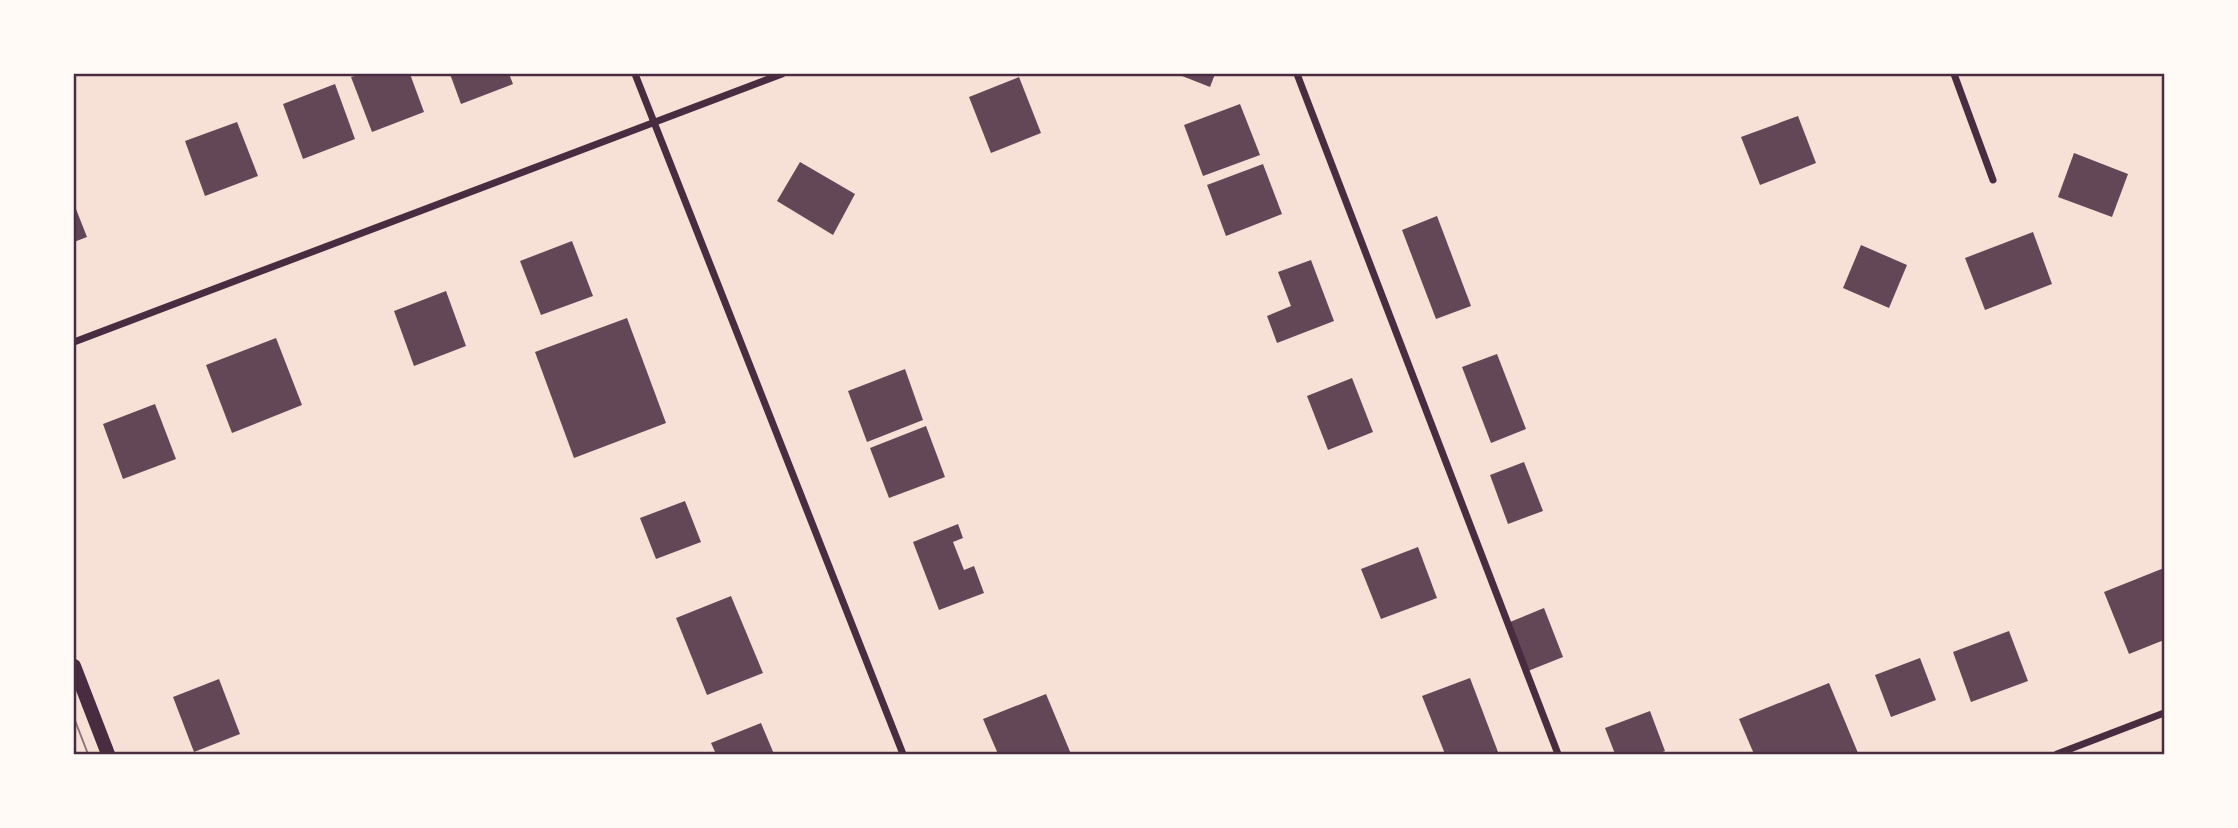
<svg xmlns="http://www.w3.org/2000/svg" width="2238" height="828" font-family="'DejaVu Sans',sans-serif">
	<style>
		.building { fill: #644757 }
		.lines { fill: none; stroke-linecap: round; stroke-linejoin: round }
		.minor { stroke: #4a2c40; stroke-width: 7 }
		.secondary { stroke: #4a2c40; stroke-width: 14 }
		.tram { stroke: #8f747c; stroke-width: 2 }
		.neatline { fill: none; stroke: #4a2c40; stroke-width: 2.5 }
	</style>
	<rect width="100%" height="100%" fill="#f7e1d7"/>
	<g class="building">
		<polygon points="362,74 410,74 424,112 372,132 351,77"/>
		<polygon points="450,74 509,74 513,84 461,104"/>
		<polygon points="1177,74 1215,74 1210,87"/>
		<polygon points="1019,77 1041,133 991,153 969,97"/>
		<polygon points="335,84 355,139 303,159 283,104"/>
		<polygon points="1240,104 1260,155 1203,176 1184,125"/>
		<polygon points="1798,116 1816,163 1760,185 1741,137"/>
		<polygon points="237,122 258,176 205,196 185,141"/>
		<polygon points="2074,153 2128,174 2112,217 2058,197"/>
		<polygon points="800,162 855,194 833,235 777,201"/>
		<polygon points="1263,164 1282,214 1226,236 1207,185"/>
		<polygon points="74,204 87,237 74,242"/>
		<polygon points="1437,216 1471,306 1436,319 1402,230"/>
		<polygon points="2033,232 2052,284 1985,310 1965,258"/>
		<polygon points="572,241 593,296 541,315 520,261"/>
		<polygon points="1861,245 1907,265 1889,308 1843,288"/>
		<polygon points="1311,260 1334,321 1277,343 1267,316 1291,306 1278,272"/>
		<polygon points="446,291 466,346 414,366 394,311"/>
		<polygon points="627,318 666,423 574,458 535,352"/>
		<polygon points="276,338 302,405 232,433 206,365"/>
		<polygon points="1497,354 1526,429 1491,443 1462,367"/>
		<polygon points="905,369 923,420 867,442 848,391"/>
		<polygon points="1352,378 1373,432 1328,450 1307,396"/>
		<polygon points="155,404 176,459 123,479 103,424"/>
		<polygon points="926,426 945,477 889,498 870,448"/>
		<polygon points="1524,462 1543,511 1508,524 1490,475"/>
		<polygon points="685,501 701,542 656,559 640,518"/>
		<polygon points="958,524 963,538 953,542 964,570 974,566 984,593 939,610 913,542"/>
		<polygon points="1418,547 1437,598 1381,619 1361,569"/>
		<polygon points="2164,568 2164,640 2129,654 2104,592"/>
		<polygon points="731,596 763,673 707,695 676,618"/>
		<polygon points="1544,608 1563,657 1528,671 1510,622"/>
		<polygon points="2009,631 2028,681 1971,702 1953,652"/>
		<polygon points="1920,658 1936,700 1891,717 1875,675"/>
		<polygon points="1470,678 1498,752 1493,754 1445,754 1422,696"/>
		<polygon points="219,679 240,734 194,752 173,697"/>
		<polygon points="1829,683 1858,753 1754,754 1739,719"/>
		<polygon points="1046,694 1071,754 998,754 983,719"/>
		<polygon points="1650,711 1665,751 1657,754 1615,754 1605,728"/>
		<polygon points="761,723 774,754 716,754 711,743"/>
	</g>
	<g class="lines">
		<g class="minor">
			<polyline points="635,74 903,754"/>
			<polyline points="1297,74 1558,754"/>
			<polyline points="1954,74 1993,180"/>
			<polyline points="74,342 782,74"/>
			<polyline points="2057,754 2164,713"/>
		</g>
		<polyline class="secondary" points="74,666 108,754"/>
		<polyline class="tram" points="74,718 88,754"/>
	</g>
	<rect width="2238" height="828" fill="none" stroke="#fffaf5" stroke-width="150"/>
	<rect x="75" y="75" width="2088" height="678" class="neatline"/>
</svg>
